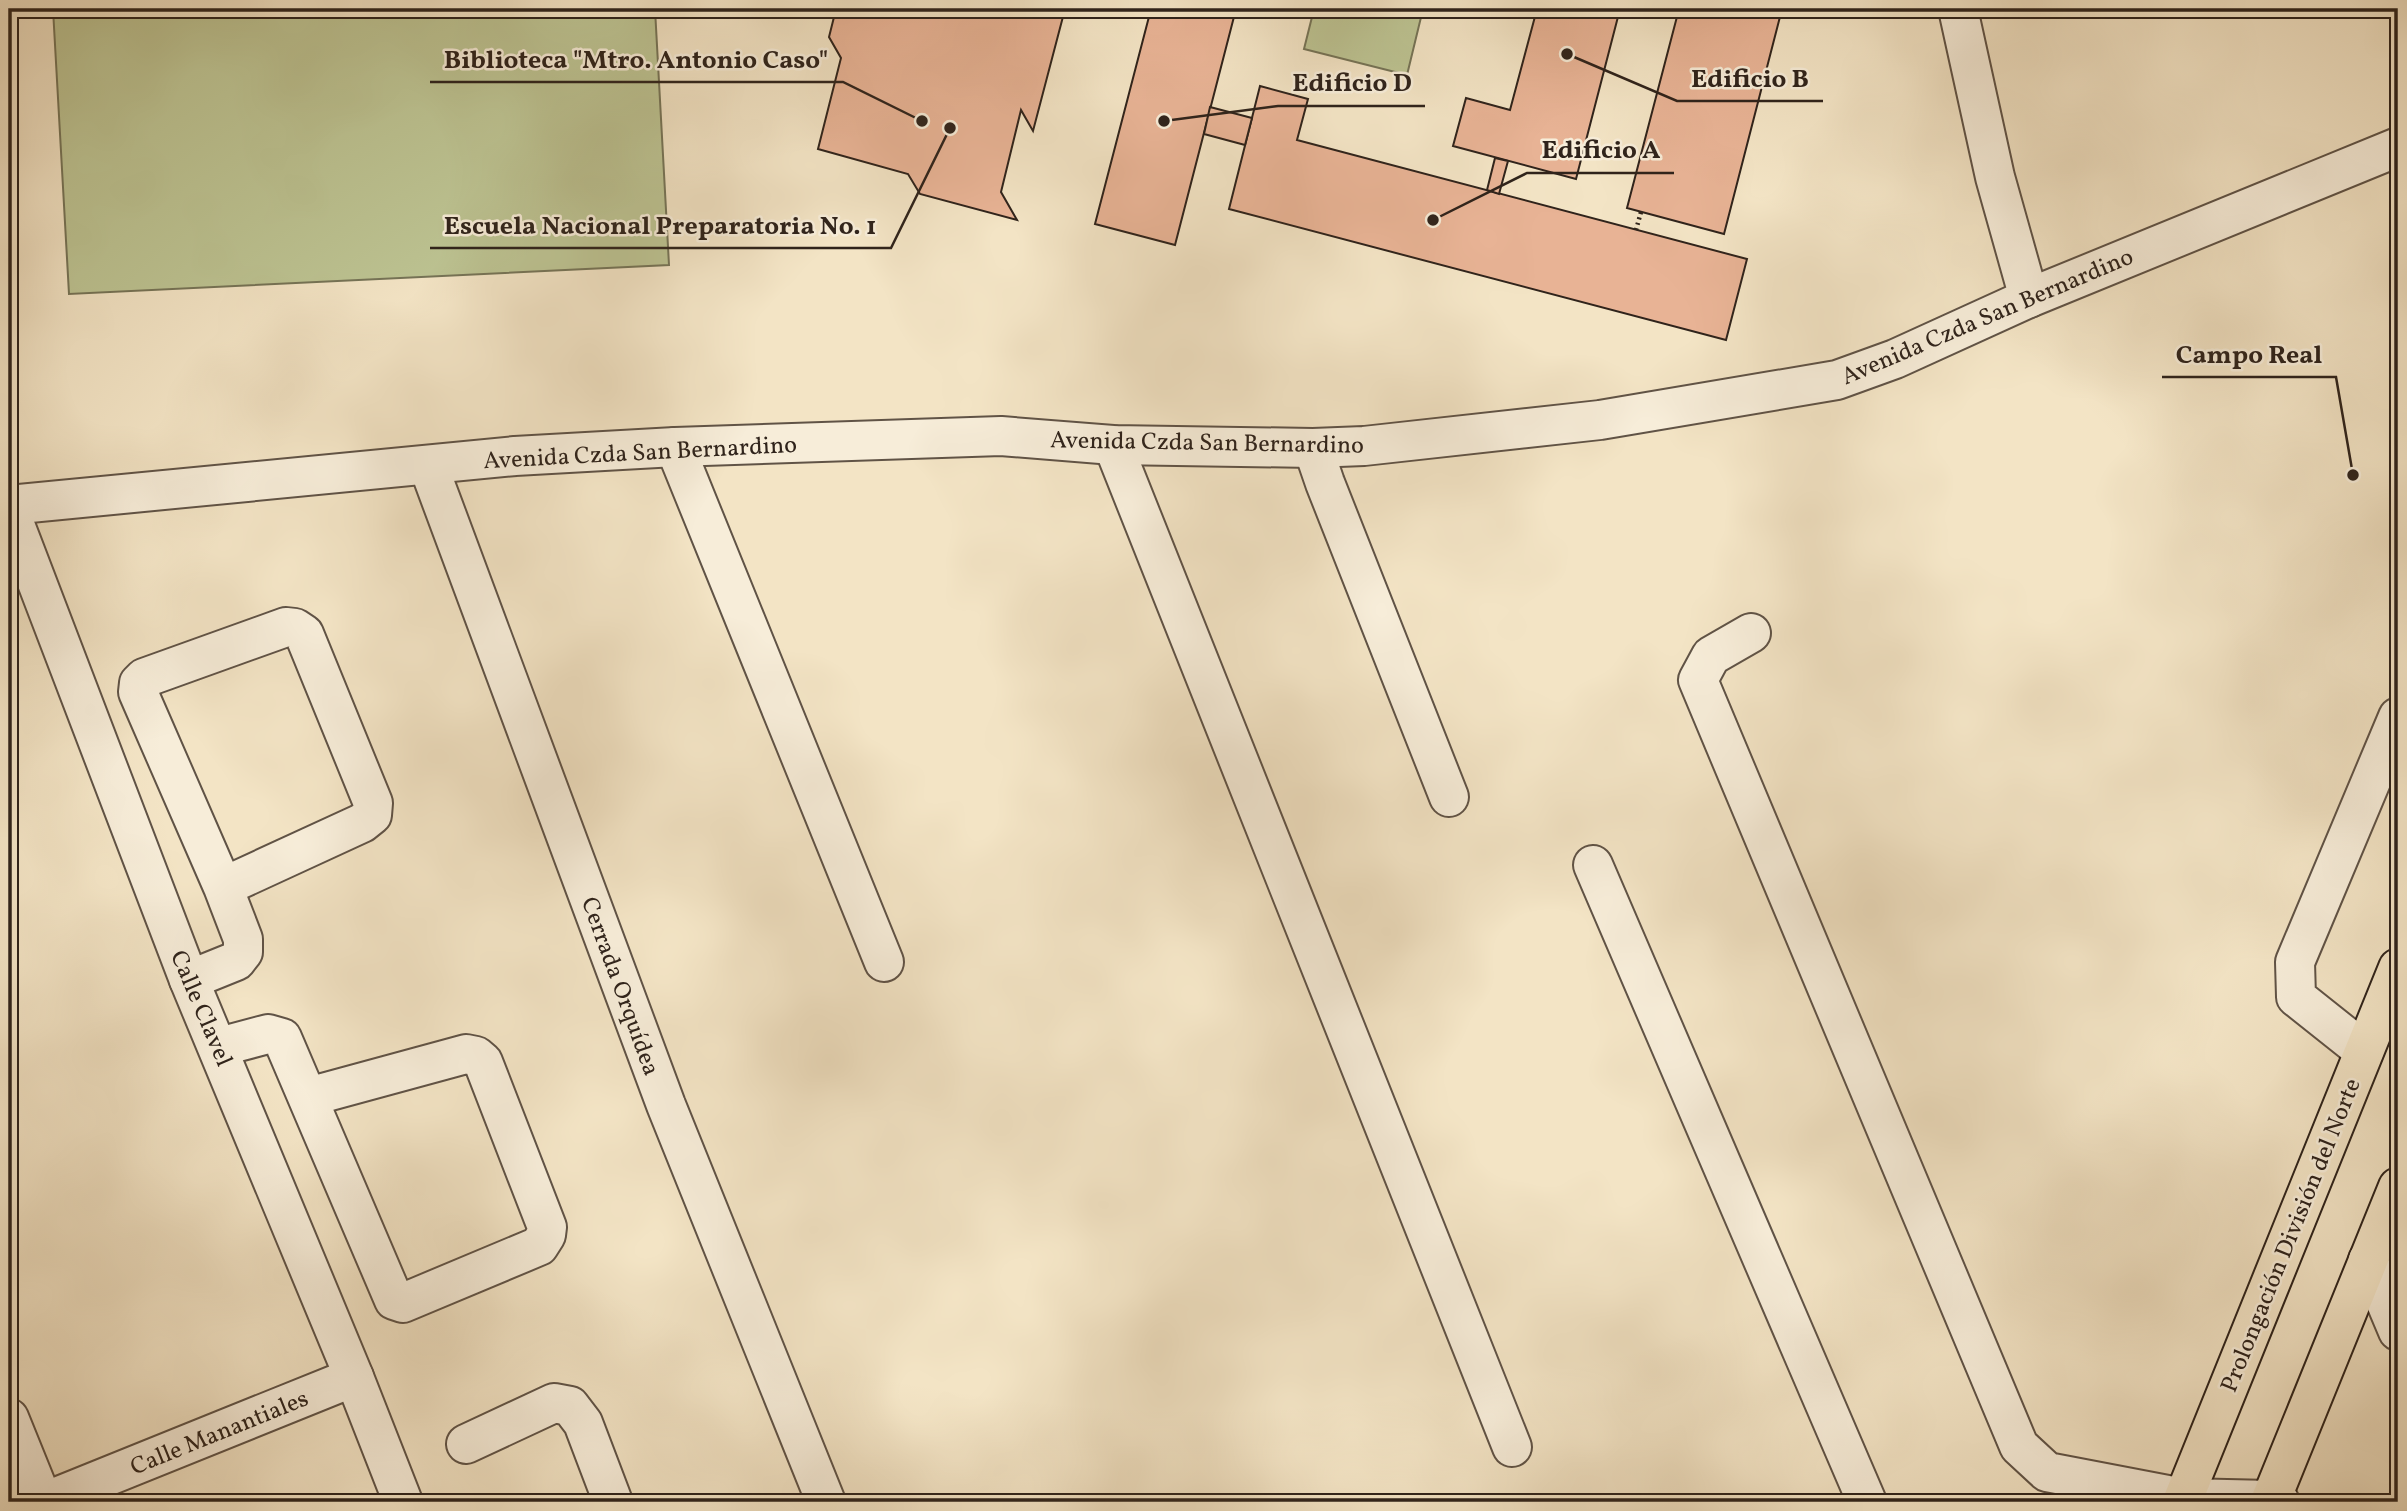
<svg xmlns="http://www.w3.org/2000/svg" width="2407" height="1511" font-family="Vollkorn,serif">
	<style>
		.green { fill: #bdc493; stroke: #767457; stroke-width: 2 }
		.building { fill: #e8b395; stroke: #2f231b; stroke-width: 2 }
		.lines { fill: none; stroke-linecap: round; stroke-linejoin: round }
		.minor-casing { stroke: #605346; stroke-width: 42 }
		.major-casing { stroke: #2f231b; stroke-width: 42 }
		.path { stroke: #2f231b; stroke-width: 4.5; stroke-dasharray: 2 3.5; stroke-linecap: butt }
		.minor { stroke: #f7edd9; stroke-width: 38 }
		.major { stroke: #f3e4c5; stroke-width: 38 }
		.labels { text-anchor: middle; stroke-width: 5; stroke-linejoin: round; paint-order: stroke }
		.street-label { font-size: 24px; fill: #2f231b; stroke: #f7edd9 }
		.leader { fill: none; stroke: #2f231b; stroke-width: 2.5 }
		.callout-dot { fill: #2f231b; stroke: #f7edd9; stroke-width: 2.5 }
		.callout-label { font-size: 26px; text-anchor: middle; font-weight: bold; fill: #2f231b; stroke: #f7edd9; stroke-width: 5; stroke-linejoin: round; paint-order: stroke }
	</style>
	<rect width="100%" height="100%" fill="#f3e4c5"/>
	<filter id="stains"><feTurbulence type="fractalNoise" baseFrequency=".00286" numOctaves="4"/><feColorMatrix values="0 0 0 0 .2 0 0 0 0 .09 0 0 0 0 .02 0 0 0 .5 -.17"/></filter>
	<radialGradient id="worn" r=".72"><stop offset=".6" stop-color="#630" stop-opacity="0"/><stop offset="1" stop-color="#630" stop-opacity=".3"/></radialGradient>
	<g class="green">
		<polygon points="53,9 655,9 669,265 69,294"/>
		<polygon points="1314,9 1423,9 1407,75 1304,49"/>
	</g>
	<g class="building">
		<polygon points="836,9 1065,9 1033,131 1021,110 1001,192 1017,220 920,194 908,174 818,149 841,58 829,37"/>
		<polygon points="1151,9 1236,9 1175,245 1095,224"/>
		<polygon points="1537,9 1620,9 1576,179 1453,146 1466,98 1510,110"/>
		<polygon points="1679,9 1782,9 1724,234 1627,208"/>
		<polygon points="1260,86 1308,99 1297,140 1747,259 1726,340 1229,209"/>
		<polygon points="1210,107 1252,118 1245,145 1204,134"/>
		<polygon points="1495,158 1508,161 1499,194 1487,190"/>
	</g>
	<g class="lines">
		<g class="minor-casing">
			<g id="minor">
				<polyline points="1958,9 1995,177 2029,298"/>
				<polyline points="1113,445 1512,1447"/>
				<polyline points="675,447 884,962"/>
				<polyline points="1313,448 1325,483 1449,797"/>
				<polyline points="428,465 666,1105 826,1502"/>
				<polyline points="9,505 515,456 675,447 1001,436 1113,445 1313,448 1364,446 1600,420 1837,380 1895,359 2029,298 2398,147"/>
				<polyline points="9,509 189,980 354,1377 403,1502"/>
				<polyline points="1751,633 1711,656 1698,680 2019,1446 2047,1472 2183,1498 2271,1500 2280,1502"/>
				<polyline points="1593,865 1867,1502"/>
				<polyline points="189,980 236,961 243,952 243,939 223,887 138,692 139,683 144,678 286,627 295,628 304,634 373,803 372,815 362,823 223,887"/>
				<polyline points="219,1047 268,1034 282,1038 394,1300 403,1303 539,1246 546,1235 547,1227 483,1062 476,1056 466,1054 308,1097"/>
				<polyline points="2364,1051 2296,997 2295,962 2398,717"/>
				<polyline points="2368,1260 2398,1331"/>
				<polyline points="9,1418 43,1502"/>
				<polyline points="466,1444 554,1403 570,1406 583,1423 613,1502"/>
				<polyline points="44,1502 354,1377"/>
			</g>
		</g>
		<g class="major-casing">
			<g id="major">
				<polyline points="2182,1502 2398,968"/>
				<polyline points="2270,1502 2398,1187"/>
			</g>
		</g>
		<polyline class="path" points="1636,230 1641,212"/>
		<use href="#minor" class="minor"/>
		<use href="#major" class="major"/>
	</g>
	<g class="labels">
		<g class="street-label">
			<text transform="translate(1987 316) rotate(-23)" y="8">Avenida Czda San Bernardino</text>
			<text transform="translate(1207 442) rotate(1)" y="8">Avenida Czda San Bernardino</text>
			<text transform="translate(640 452) rotate(-3)" y="8">Avenida Czda San Bernardino</text>
			<text transform="translate(621 986) rotate(70)" y="8">Cerrada Orquídea</text>
			<text transform="translate(202 1008) rotate(67)" y="8">Calle Clavel</text>
			<text transform="translate(2290 1235) rotate(-68)" y="8">Prolongación División del Norte</text>
			<text transform="translate(219 1432) rotate(-22)" y="8">Calle Manantiales</text>
		</g>
	</g>
	<path class="leader" d="M922 121L843 82H430M1567 54L1677 101H1823M1164 121L1278 106H1425M1433 220L1527 173H1674M950 128L891 248H430M2353 475L2336 377H2162"/>
	<g class="callout-dot">
		<circle cx="922" cy="121" r="7"/>
		<circle cx="1567" cy="54" r="7"/>
		<circle cx="1164" cy="121" r="7"/>
		<circle cx="1433" cy="220" r="7"/>
		<circle cx="950" cy="128" r="7"/>
		<circle cx="2353" cy="475" r="7"/>
	</g>
	<g class="callout-label">
		<text x="636" y="68">Biblioteca "Mtro. Antonio Caso"</text>
		<text x="1750" y="87">Edificio B</text>
		<text x="1352" y="91">Edificio D</text>
		<text x="1601" y="158">Edificio A</text>
		<text x="660" y="234">Escuela Nacional Preparatoria No. 1</text>
		<text x="2249" y="363">Campo Real</text>
	</g>
	<rect width="2407" height="1511" fill="none" stroke="#f3e4c5" stroke-width="35"/>
	<rect x="10" y="10" width="2386" height="1490" fill="none" stroke="#2f231b" stroke-width="3.5"/>
	<rect x="18" y="18" width="2372" height="1476" fill="none" stroke="#2f231b" stroke-width="2"/>
	<rect width="100%" height="100%" filter="url(#stains)"/>
	<rect width="100%" height="100%" fill="url(#worn)"/>
</svg>
